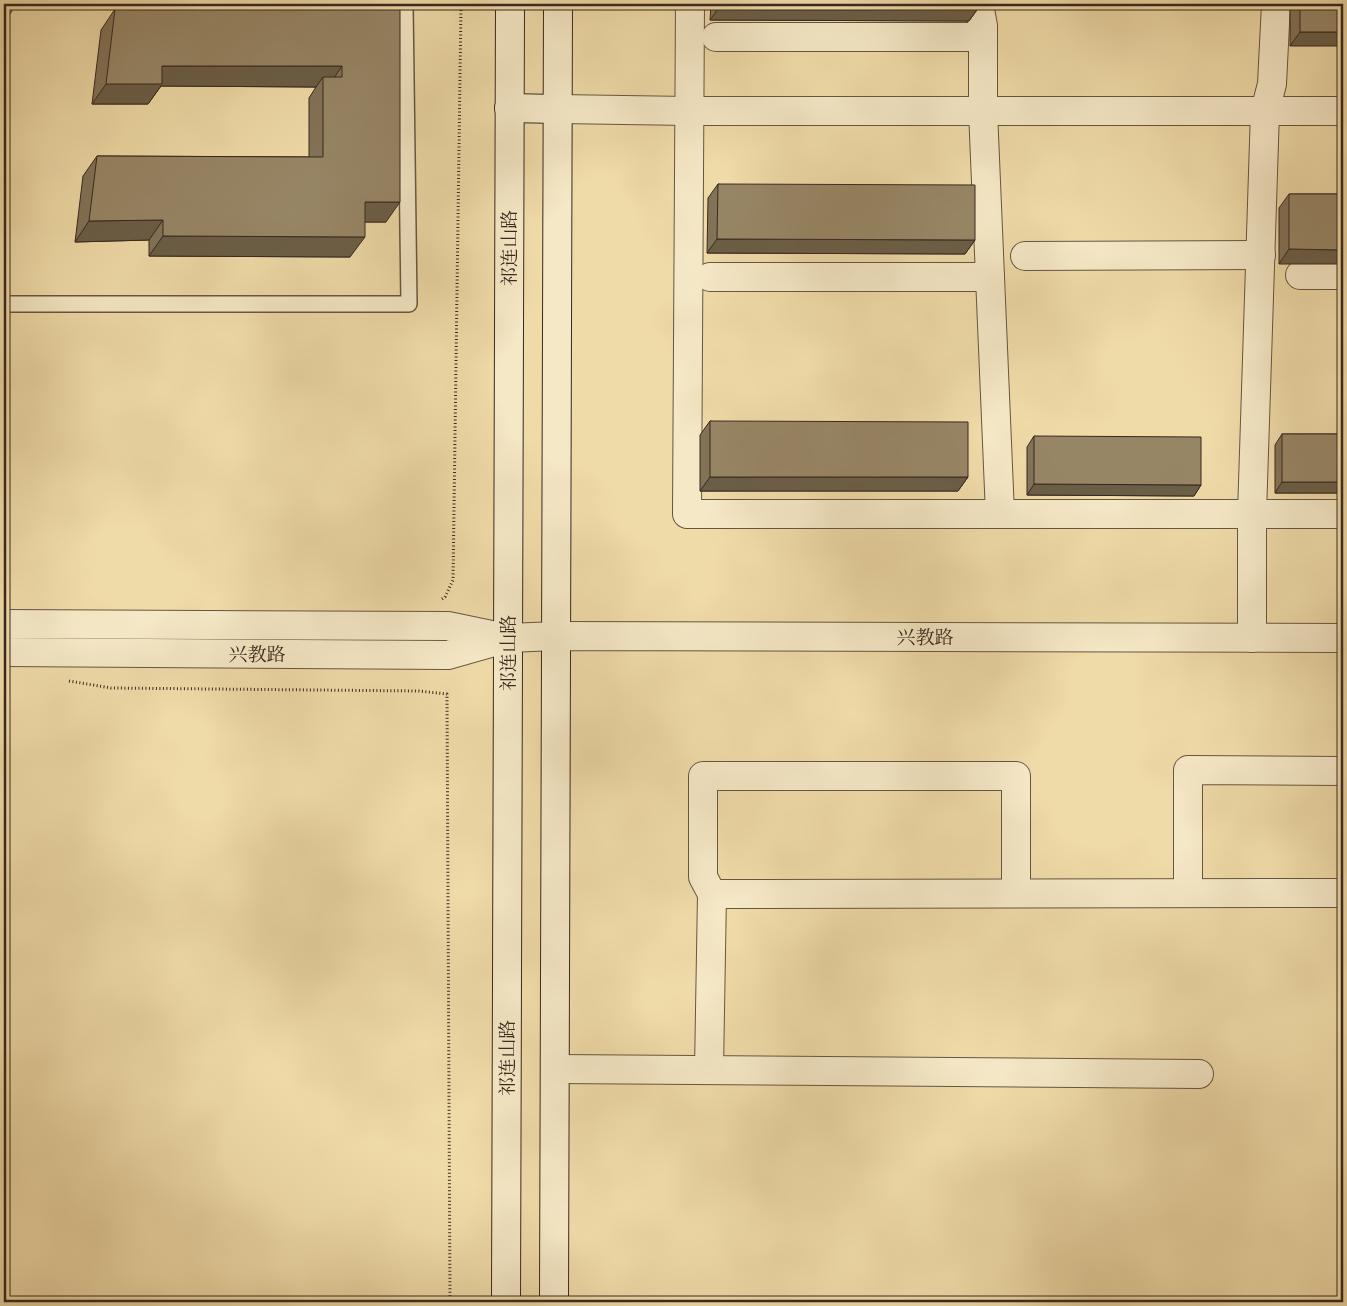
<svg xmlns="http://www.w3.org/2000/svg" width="1347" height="1306" font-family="'IM FELL DW Pica','Noto Serif SC',serif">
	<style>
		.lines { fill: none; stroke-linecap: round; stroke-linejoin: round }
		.service-casing { stroke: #665641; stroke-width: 18 }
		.minor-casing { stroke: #665641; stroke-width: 30 }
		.secondary-casing { stroke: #38291f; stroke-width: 30 }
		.path { stroke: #38291f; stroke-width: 3; stroke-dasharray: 1 2.5; stroke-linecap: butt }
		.service { stroke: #f5e8c6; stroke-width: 15 }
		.minor { stroke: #f5e8c6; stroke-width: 28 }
		.secondary { stroke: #f5e8c6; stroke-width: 28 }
		.wall { fill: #827358; stroke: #38291f }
		.shaded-wall { fill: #6a5e47; stroke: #38291f }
		.building { fill: #978666; stroke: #38291f }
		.labels { text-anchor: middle; stroke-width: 5; stroke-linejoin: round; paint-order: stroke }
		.street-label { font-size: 19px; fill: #38291f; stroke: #f5e8c6 }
	</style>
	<rect width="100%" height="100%" fill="#efdba8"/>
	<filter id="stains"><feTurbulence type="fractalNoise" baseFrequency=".004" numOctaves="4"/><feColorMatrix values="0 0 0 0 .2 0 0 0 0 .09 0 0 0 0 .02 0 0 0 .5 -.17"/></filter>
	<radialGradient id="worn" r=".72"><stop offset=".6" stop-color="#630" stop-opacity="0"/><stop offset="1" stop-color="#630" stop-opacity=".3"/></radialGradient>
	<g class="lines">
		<g class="service-casing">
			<g id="service">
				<polyline points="4,8 5,4"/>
				<polyline points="4,304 409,304 405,4"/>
			</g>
		</g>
		<g class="minor-casing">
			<g id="minor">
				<polyline points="690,4 687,514 1343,514"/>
				<polyline points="979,4 983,26 983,111 1000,514"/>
				<polyline points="716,37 983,37"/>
				<polyline points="558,109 689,111 1343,111"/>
				<polyline points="1025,256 1261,255"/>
				<polyline points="1300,275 1343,275"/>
				<polyline points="710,277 990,277"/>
				<polyline points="4,624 448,626 501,637"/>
				<polyline points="1252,638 1252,514 1265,111 1272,84 1276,4"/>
				<polyline points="4,652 448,655 508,638 556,636 1343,638"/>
				<polyline points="1188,893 1188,770 1343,771"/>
				<polyline points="712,894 703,877 703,776 1016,776 1016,893"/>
				<polyline points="555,1069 1199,1074"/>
				<polyline points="709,1070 712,894 1343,893"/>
			</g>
		</g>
		<g class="secondary-casing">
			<g id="secondary">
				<polyline points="509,108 558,109"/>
				<polyline points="506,1302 510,4"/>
				<polyline points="554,1302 558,4"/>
			</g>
		</g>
		<g class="path">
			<polyline points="442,599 445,597 453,580 461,4"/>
			<polyline points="69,681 111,688 419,691 447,694 450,1302"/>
		</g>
		<use href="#service" class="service"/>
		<use href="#minor" class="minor"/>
		<use href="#secondary" class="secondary"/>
	</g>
	<g class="wall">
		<polygon points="145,4 400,4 386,222 365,222 350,257 149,256 149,240 75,242 83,176 97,156 309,157 309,98 316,87 161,86 148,104 92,104 101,30 115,9 142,9"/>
		<polygon points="711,4 979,4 979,7 969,21 710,20"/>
		<polygon points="1290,4 1343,4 1290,46"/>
		<polygon points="718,184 975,240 965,254 707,253 708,198"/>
		<polygon points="1289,194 1343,194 1279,264 1279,208"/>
		<polygon points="710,421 968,477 958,491 700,491 700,435"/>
		<polygon points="1282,434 1343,434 1343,493 1275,493 1275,445"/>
		<polygon points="1034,436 1201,485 1194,496 1027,495 1027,447"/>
	</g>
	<g class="shaded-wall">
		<polygon points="720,6 979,7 969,21 710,20"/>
		<polygon points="1300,32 1343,32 1343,46 1290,46"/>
		<polygon points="162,66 342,66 328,87 323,77 316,87 161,86 148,104 92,104 106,84"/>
		<polygon points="365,202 400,202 386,222 350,222"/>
		<polygon points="163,220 149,240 75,242 89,221"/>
		<polygon points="163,236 365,237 350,257 149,256"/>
		<polygon points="717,239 975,240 965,254 707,253"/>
		<polygon points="1289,249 1343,250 1343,264 1279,264"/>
		<polygon points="710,477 968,477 958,491 700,491"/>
		<polygon points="1282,482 1343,482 1343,493 1275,493"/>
		<polygon points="1034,484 1201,485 1194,496 1027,495"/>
	</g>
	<g class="building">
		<polygon points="156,4 400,4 400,202 365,202 365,237 163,236 163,220 89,221 97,156 323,157 323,77 342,77 342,66 162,66 162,84 106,84 115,9 156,9"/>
		<polygon points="720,4 979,4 979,7 720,6"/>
		<rect x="1300" y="4" width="43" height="28"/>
		<polygon points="718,184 975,185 975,240 717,239"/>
		<polygon points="1289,194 1343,194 1343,250 1289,249"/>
		<polygon points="710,421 968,422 968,477 710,477"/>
		<rect x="1282" y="434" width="61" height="48"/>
		<polygon points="1034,436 1201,437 1201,485 1034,484"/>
	</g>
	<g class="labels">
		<g class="street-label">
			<text transform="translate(509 248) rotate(-90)" y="7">祁连山路</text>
			<text x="925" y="644">兴教路</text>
			<text transform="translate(508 653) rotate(-90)" y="7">祁连山路</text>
			<text x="257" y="661">兴教路</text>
			<text transform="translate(507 1058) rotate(-90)" y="7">祁连山路</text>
		</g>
	</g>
	<rect width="1347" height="1306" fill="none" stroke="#efdba8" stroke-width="20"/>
	<rect x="5" y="5" width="1337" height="1296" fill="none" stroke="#38291f" stroke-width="2.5"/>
	<rect x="10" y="10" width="1327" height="1286" fill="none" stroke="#38291f"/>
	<rect width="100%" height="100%" filter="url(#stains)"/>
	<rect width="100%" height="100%" fill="url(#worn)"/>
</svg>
